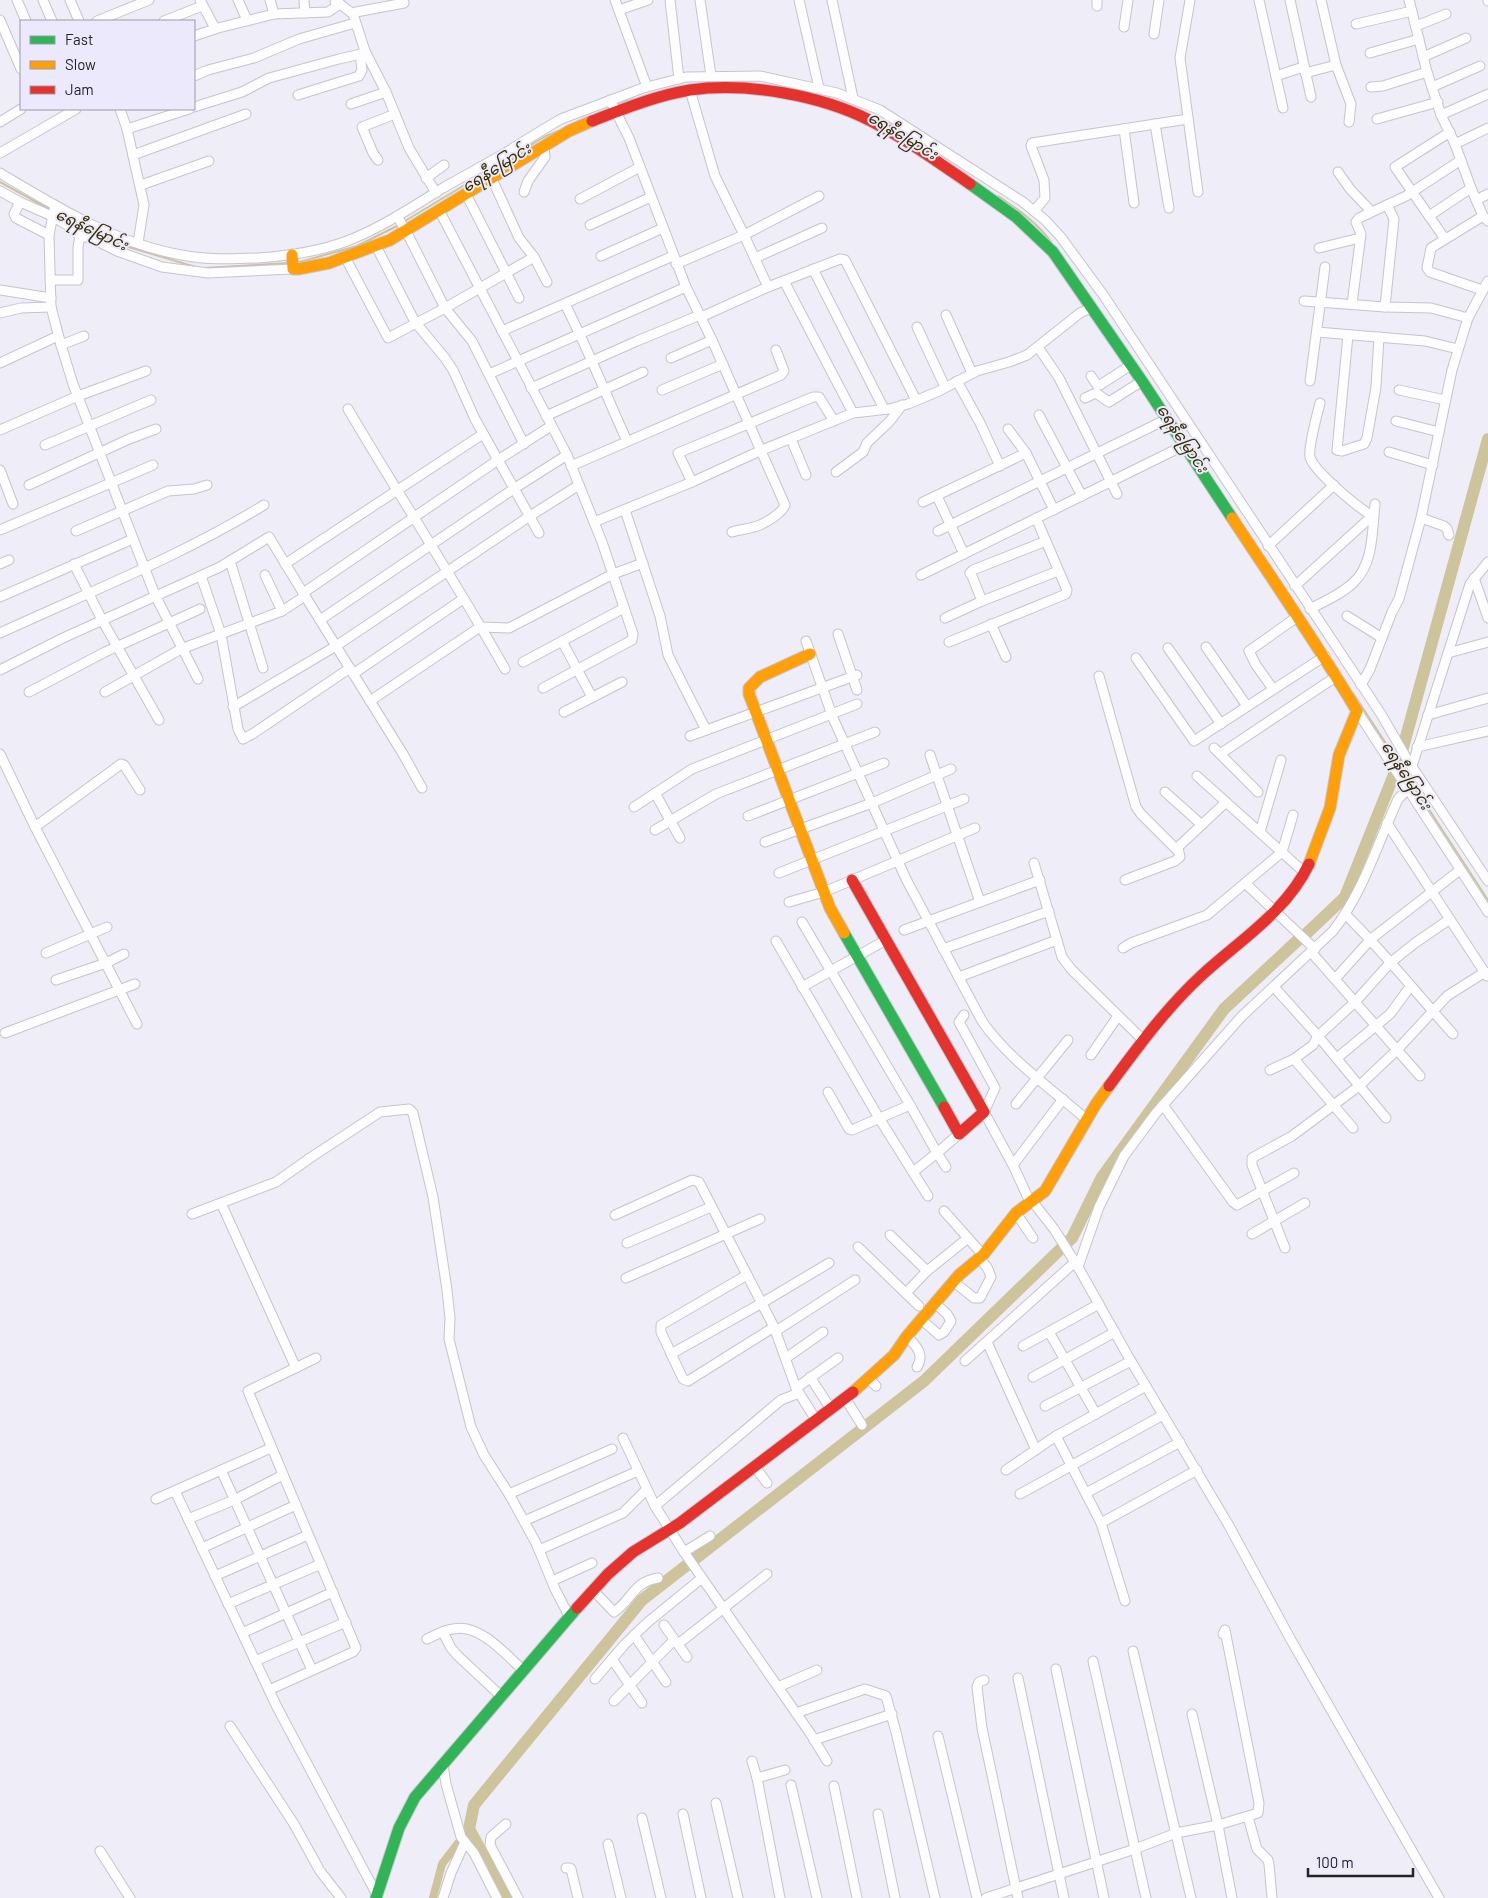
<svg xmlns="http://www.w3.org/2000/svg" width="1488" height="1898" font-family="Barlow,'Noto Sans Myanmar',sans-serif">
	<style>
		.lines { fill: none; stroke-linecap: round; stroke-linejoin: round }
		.stream { stroke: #cdc49c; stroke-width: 2 }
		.canal { stroke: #cdc49c; stroke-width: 8 }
		.river { stroke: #cdc49c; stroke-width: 12 }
		.street-casing { stroke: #c6c4cd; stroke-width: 11 }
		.fast-casing { stroke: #c6c4cd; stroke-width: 13 }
		.slow-casing { stroke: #c6c4cd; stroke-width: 13 }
		.jam-casing { stroke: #c6c4cd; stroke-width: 13 }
		.street { stroke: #fdfcfe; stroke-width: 9 }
		.fast { stroke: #30b455; stroke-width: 11 }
		.slow { stroke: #ff9f0a; stroke-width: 11 }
		.jam { stroke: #e5322d; stroke-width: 11 }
		.labels { text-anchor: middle; stroke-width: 4; stroke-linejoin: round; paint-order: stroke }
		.water-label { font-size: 16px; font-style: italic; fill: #3a3100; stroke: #ece9fc }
	</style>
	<rect width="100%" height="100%" fill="#efedf8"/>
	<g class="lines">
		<g class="stream">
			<polyline points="700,84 710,81 724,83"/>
			<polyline points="791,90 801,92"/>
			<polyline points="615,106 627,101 644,97"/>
			<polyline points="953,166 970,177"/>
			<polyline points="0,182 51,210"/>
			<path d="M998,196C1017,209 1038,223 1051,242"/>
			<polyline points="57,213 115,243 199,268"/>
			<polyline points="405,221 544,137 558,131"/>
			<polyline points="296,263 357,246 399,225"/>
			<polyline points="204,268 289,263"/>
			<polyline points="1353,693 1488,900"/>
		</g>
		<polyline class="canal" points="433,1898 442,1864 469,1829"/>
		<g class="river">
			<polyline points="1307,933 1345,897 1399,762 1488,439"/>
			<polyline points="507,1898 469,1829 474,1805 642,1600 924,1381 1072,1238 1102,1177 1224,1009 1298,940"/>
		</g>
		<g class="street-casing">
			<g id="street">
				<polyline points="17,0 26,21"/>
				<polyline points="43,0 52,21"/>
				<polyline points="70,0 79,21"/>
				<polyline points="200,0 215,28"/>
				<polyline points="238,0 247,20"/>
				<polyline points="270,0 274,14"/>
				<polyline points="304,0 305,13"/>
				<polyline points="335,0 336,5 340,4 353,14 365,51 386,92 409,148 436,193"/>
				<polyline points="615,0 647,87"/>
				<polyline points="670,0 679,79"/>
				<polyline points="700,0 711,76"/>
				<polyline points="799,0 819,88"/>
				<polyline points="832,0 853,98"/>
				<polyline points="1190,0 1180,58 1198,192"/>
				<polyline points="1259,0 1283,108"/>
				<polyline points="1290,0 1311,97"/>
				<polyline points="1321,0 1336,65 1351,104 1349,122"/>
				<polyline points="1409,0 1427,72 1441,115 1455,144 1471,188 1483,216 1488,221"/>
				<polyline points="1488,0 1488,1"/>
				<polyline points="1097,6 1097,0"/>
				<polyline points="619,10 648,0"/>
				<polyline points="353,14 356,12 404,3"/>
				<polyline points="0,20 21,69"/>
				<polyline points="97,21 149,0"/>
				<polyline points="164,21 202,6"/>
				<polyline points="1356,24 1412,11"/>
				<polyline points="1416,26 1446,14"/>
				<polyline points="1124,27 1128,0"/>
				<polyline points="1154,34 1159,0"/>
				<polyline points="194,36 218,28 274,14 328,12 340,4"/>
				<polyline points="1370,53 1419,39"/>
				<polyline points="1423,57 1466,38"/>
				<polyline points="1305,73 1336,65"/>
				<polyline points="194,76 208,70 254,58 299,39 355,23"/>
				<polyline points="1276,76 1303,67"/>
				<polyline points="1371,87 1383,86 1427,72"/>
				<polyline points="1432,87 1480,66"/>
				<polyline points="690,90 715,176 744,235 819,196"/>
				<polyline points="298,95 359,76 362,70 360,54"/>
				<path d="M610,100L629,138L686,287L712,340L785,505C782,513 767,522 760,525C751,529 741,529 732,532"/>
				<polyline points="351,104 386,92"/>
				<polyline points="194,107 242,92 269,78 339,59 361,54 365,51"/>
				<polyline points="120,109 127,129 144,205 138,243"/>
				<polyline points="1441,115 1488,94"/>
				<polyline points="1377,119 1438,102"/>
				<polyline points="0,122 21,109"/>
				<polyline points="1155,124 1169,208"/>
				<polyline points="127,129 189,109"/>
				<polyline points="1124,129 1134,203"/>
				<polyline points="1455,144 1488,128"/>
				<polyline points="0,153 76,109"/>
				<polyline points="133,155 246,114"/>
				<polyline points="378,160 373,153 362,127 395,114"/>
				<polyline points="1338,172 1350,189 1369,209 1368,214"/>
				<path d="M0,173C57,207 116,244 182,255C206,260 233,259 258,258C288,256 318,252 347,241C381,228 412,207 443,188C462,177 481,167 500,156C520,144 540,131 561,119L643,88L686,77L760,76L837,93L880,110L1023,202L1045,220L1060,236L1104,296L1381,714L1407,759L1488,881"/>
				<polyline points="426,178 444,165"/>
				<polyline points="492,179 519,238 534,257 547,282"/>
				<polyline points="141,185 209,161"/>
				<polyline points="0,191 20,202 52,216 69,226 80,236 91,238 117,251 162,267 208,273 293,269"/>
				<polyline points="524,192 528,181 545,157 544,147"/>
				<polyline points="466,194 519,298"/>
				<polyline points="580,199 640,167"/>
				<polyline points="1476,200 1488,194"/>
				<polyline points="20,202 14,214 16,218 49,235"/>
				<polyline points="55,205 49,235 51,307 61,345 73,384 155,595 198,679"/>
				<polyline points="439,210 567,455 602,542 633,634 632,640 543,688"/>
				<polyline points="1034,211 1045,198 1044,180 1031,146 1032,143 1188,119"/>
				<polyline points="397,216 406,231 445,308 472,341 524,444"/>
				<polyline points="1429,216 1471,188"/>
				<polyline points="590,225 651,197"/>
				<polyline points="1445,239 1395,167 1450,132"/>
				<polyline points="376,246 415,322 445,358 453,370 475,419 539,533"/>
				<polyline points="1319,248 1360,238"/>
				<polyline points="601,256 663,228"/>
				<polyline points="345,257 388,338 445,308 534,257"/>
				<polyline points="755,258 822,228"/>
				<polyline points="676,264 744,235 768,287 701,317"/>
				<polyline points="813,269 884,409"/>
				<polyline points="50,280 78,280 78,247 80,236"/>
				<polyline points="784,281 853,413"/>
				<polyline points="768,287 840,259 845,260 916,400"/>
				<polyline points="0,290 51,298"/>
				<polyline points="1482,290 1430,272 1427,268 1431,248 1483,216"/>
				<polyline points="1304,301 1385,307 1431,308 1468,318"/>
				<path d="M565,304C588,349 606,395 627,441"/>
				<polyline points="1352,304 1361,234 1356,222 1359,218 1406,196 1461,160"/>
				<polyline points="1385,307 1394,219 1387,205"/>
				<polyline points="0,313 21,308 51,307"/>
				<polyline points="946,315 972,373"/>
				<polyline points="917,327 945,387"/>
				<polyline points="502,331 673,256"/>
				<polyline points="1317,332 1425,341 1458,349"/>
				<polyline points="1348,335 1337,450 1342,451 1364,444 1367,438 1376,387 1379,337"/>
				<polyline points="61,345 84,336"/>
				<polyline points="1038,347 1059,378 1117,494"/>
				<polyline points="671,358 712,340"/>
				<polyline points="0,363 58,336"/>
				<polyline points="489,374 686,287"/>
				<polyline points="1091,376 1097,385 1100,385 1131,365"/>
				<polyline points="957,381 980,423 1000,466"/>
				<polyline points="1310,381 1325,267"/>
				<polyline points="531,388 637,341 700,315"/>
				<polyline points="662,390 723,364"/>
				<polyline points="1399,390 1445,400"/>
				<polyline points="1085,398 1096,393 1109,402 1142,381"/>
				<path d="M1320,403C1317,415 1308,447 1310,457C1314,472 1358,507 1372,516V522"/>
				<path d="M348,409C399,496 455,580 505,669"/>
				<polyline points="1039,415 1082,496"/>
				<polyline points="546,416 643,372"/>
				<polyline points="834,421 819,397 813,397 678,453 692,482 762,450 853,413 889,409 908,404 939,391 977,371 1009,362 1027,355 1080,313 1091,308"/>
				<polyline points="1396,421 1439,432"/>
				<polyline points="1008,429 1026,453 1054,510"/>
				<polyline points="0,430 78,396 146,371"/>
				<polyline points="791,439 806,475"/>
				<polyline points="45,445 151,400"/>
				<polyline points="1389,452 1433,465"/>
				<polyline points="571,466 781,375 784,371 776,350"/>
				<polyline points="0,470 13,504"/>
				<polyline points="836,472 863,452 867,443 890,421 902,405"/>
				<polyline points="29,485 129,439 156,429"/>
				<polyline points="937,496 964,554"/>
				<polyline points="923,502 1026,453"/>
				<polyline points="625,510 660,616 668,655 706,730"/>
				<polyline points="1421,518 1444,526 1447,529 1449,535"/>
				<polyline points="594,522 692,482"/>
				<polyline points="0,530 153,465"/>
				<polyline points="76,531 168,491 194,489 207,485"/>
				<polyline points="938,531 1167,419"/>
				<polyline points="1046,541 973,570 970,573 972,576 982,601 1058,571"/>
				<polyline points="1268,546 1334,485"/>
				<polyline points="230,561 263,668"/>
				<polyline points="0,564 9,560"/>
				<polyline points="74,564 102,620 159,720"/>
				<polyline points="285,564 483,434"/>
				<polyline points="265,575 282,611"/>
				<polyline points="921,575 1185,445"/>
				<polyline points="201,576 221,634 238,729 243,739 254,733 350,668"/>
				<polyline points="1474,578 1488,618"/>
				<polyline points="1295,586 1372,516"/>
				<polyline points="303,593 498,460 551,426"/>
				<polyline points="0,597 133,539"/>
				<path d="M1310,609C1325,601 1342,594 1354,582C1374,563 1372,530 1375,504"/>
				<polyline points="1347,616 1382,638"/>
				<polyline points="945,618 982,601"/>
				<polyline points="320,620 515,488 567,455"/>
				<polyline points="991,624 1006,657"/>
				<path d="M0,633C89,592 181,556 264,505"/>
				<polyline points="838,634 857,690"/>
				<polyline points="562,641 592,697"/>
				<path d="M806,641L833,718L906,879L982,1021C1007,1058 1053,1090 1087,1120"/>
				<polyline points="949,642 1066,594 1067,590 1036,518"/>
				<polyline points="1206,647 1247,706"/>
				<polyline points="1168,648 1221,724"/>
				<polyline points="1448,653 1488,642"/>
				<polyline points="1136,658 1194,741 1325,656"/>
				<polyline points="523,662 624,608"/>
				<polyline points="0,670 63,638 220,567 269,537 305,596"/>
				<polyline points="353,674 463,599"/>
				<polyline points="1099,676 1136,807 1141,814 1176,849 1226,802"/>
				<polyline points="1361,685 1370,669 1392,612 1399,599 1421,518 1452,370 1468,318 1488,281"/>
				<polyline points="1273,689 1256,665 1249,651 1297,617"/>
				<polyline points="29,692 105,652 200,609"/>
				<polyline points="105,692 181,649 282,611 305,596 403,754 422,788"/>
				<polyline points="370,701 480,627 509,628 613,574 643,563"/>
				<polyline points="233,707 336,646 530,516 579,485"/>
				<polyline points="1357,711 1488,912"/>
				<polyline points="564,712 622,682"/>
				<polyline points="1428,715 1488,698"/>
				<polyline points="690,736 857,675"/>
				<polyline points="1417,747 1488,731"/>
				<polyline points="1214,748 1258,792"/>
				<polyline points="0,754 35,827 121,764 124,765 140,790"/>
				<polyline points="1220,754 1337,676"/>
				<polyline points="930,755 980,902"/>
				<polyline points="1412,766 1470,584 1488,562"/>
				<polyline points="1197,776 1305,873"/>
				<polyline points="1165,792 1202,825"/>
				<polyline points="655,793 680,838"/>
				<polyline points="634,807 692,769 857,704"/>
				<polyline points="748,816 884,763"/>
				<polyline points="1387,823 1487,976"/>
				<polyline points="35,827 137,1024"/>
				<polyline points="655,830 716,794 875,732"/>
				<polyline points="1260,832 1281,760"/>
				<polyline points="765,842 872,803 951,769"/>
				<polyline points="1034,863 1062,957 1071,969 1143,1040"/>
				<polyline points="779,873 964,799"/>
				<polyline points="1125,880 1175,861 1180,857 1178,848"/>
				<polyline points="1245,883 1315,949"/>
				<polyline points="789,902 824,892 975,828"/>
				<path d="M1346,915C1384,952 1417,994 1453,1034"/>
				<polyline points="802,922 910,1105 937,1153 959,1134"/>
				<polyline points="904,930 1040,880"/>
				<polyline points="776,941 879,1118 928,1196"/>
				<polyline points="1123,948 1131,943 1207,915 1282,852 1293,815"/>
				<polyline points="943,949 1049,911"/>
				<polyline points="1311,952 1420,1076"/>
				<polyline points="46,953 107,927"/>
				<polyline points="959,977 1057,940"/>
				<polyline points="1335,979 1371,939 1460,870"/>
				<polyline points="56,980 106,963 124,954"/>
				<polyline points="802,987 886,940"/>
				<polyline points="1274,987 1318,1036 1386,1118"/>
				<polyline points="964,1015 959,1022 995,1088 984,1112 1013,1165 1030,1202"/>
				<polyline points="5,1033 135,984"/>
				<polyline points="1091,1055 1118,1016"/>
				<polyline points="1337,1058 1390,1014 1410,987"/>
				<polyline points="1294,1059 1353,1128"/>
				<polyline points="1270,1070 1294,1059 1313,1045 1318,1036 1355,1002 1390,963 1415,943 1450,919"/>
				<polyline points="828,1092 849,1129 852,1130 910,1105"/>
				<polyline points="1016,1104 1068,1040"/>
				<polyline points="1163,1105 1233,1202 1237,1205 1294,1173"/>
				<polyline points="1013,1165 1063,1099"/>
				<polyline points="913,1172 937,1153 946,1167"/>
				<polyline points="1032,1201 1054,1229 1078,1267 1128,1356 1228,1524 1291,1640 1439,1898"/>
				<polyline points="221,1203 296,1368"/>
				<polyline points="944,1211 983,1255"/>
				<polyline points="1016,1213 1033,1238"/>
				<polyline points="192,1214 276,1182 310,1158 380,1112 409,1109 413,1113 433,1197 447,1290 450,1318 449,1339 471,1427 484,1455 509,1494 536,1543 555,1589 569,1616"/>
				<polyline points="615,1215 692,1180 699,1182 774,1327 796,1388 816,1420"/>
				<polyline points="1252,1234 1305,1203"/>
				<polyline points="890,1235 927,1271"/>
				<polyline points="627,1243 711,1207"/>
				<polyline points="858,1247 919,1306"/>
				<polyline points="1285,1248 1252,1165 1252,1158 1292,1136 1359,1086 1397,1050 1447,996 1485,972"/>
				<path d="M1078,1267L1099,1207L1124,1156L1156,1113L1241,1017L1333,931C1362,894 1376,848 1395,806L1398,799L1408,789"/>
				<polyline points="747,1275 661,1325 661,1332 682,1377 683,1379 688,1381 774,1327"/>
				<polyline points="626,1278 760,1219"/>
				<polyline points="954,1282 974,1298 980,1298 991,1277 988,1269 980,1258"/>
				<polyline points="906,1293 927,1271 968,1238"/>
				<polyline points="922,1320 939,1335 944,1332 951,1321 947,1314 936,1304"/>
				<polyline points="776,1331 855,1280"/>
				<polyline points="1049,1332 1096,1414"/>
				<path d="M907,1336C916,1346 925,1354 917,1367"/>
				<polyline points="987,1342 1036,1450"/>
				<polyline points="1023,1346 1099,1304"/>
				<polyline points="671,1354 762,1303 829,1263"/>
				<polyline points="786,1358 823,1332"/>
				<polyline points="965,1361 1075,1262"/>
				<polyline points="810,1377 831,1409"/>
				<polyline points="1033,1377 1115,1332"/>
				<polyline points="868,1378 876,1386"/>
				<polyline points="796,1388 838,1358"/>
				<polyline points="845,1398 862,1425"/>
				<polyline points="1045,1406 1131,1361"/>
				<polyline points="1056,1436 1101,1523 1125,1601"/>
				<polyline points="623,1438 655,1506 684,1552 710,1536"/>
				<polyline points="755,1467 767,1483"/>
				<polyline points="221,1470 312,1670"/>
				<polyline points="1006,1470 1056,1436 1146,1386"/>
				<polyline points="175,1491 277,1707 377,1895"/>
				<polyline points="1086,1493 1180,1442"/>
				<polyline points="509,1494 612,1449"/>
				<polyline points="1020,1494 1163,1415"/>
				<polyline points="156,1499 271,1448"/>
				<polyline points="655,1506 781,1400 799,1393"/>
				<polyline points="188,1519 234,1500 283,1475"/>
				<polyline points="524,1521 638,1471"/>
				<polyline points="1101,1523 1197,1470"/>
				<polyline points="202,1548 296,1505"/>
				<polyline points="539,1550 623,1513 646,1490"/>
				<polyline points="684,1552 810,1733 827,1761"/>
				<polyline points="215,1576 308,1535"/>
				<polyline points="552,1581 592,1563"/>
				<path d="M593,1590L614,1612C632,1600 633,1582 658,1578"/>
				<polyline points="228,1604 321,1564"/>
				<polyline points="664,1625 687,1657"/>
				<polyline points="443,1632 451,1648 458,1656 502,1697"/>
				<polyline points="242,1633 333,1592"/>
				<polyline points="634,1635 666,1682"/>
				<path d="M427,1639C435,1635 444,1630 453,1629C480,1623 506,1655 524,1671"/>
				<polyline points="678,1644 767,1574"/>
				<polyline points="1133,1651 1191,1898"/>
				<polyline points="612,1659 642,1703"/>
				<polyline points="255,1661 346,1622"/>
				<polyline points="1093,1661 1146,1898"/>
				<polyline points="1056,1669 1104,1898"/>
				<polyline points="1018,1678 1064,1898"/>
				<polyline points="595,1679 625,1644 648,1622 702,1578"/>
				<polyline points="984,1680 979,1682 977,1687 982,1728 1018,1898"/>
				<polyline points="778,1687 817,1670"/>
				<polyline points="269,1690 353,1652 356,1648 248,1391 316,1358"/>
				<polyline points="614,1701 674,1640"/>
				<polyline points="796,1713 865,1689 886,1696 896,1732 935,1898"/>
				<polyline points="1192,1714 1218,1825 1232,1898"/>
				<polyline points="230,1726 294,1824 320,1871 341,1898"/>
				<polyline points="938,1736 977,1898"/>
				<polyline points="814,1740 892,1714"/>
				<polyline points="752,1761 757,1778 780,1898"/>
				<polyline points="443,1765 446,1784 461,1837 474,1853 497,1898"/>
				<polyline points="757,1778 785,1770"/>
				<polyline points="791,1785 817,1898"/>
				<polyline points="834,1786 857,1898"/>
				<polyline points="716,1803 738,1898"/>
				<polyline points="683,1814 701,1898"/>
				<polyline points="878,1814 895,1898"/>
				<polyline points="1248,1817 1257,1849 1268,1860 1269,1864 1272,1898"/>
				<polyline points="642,1818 661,1898"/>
				<polyline points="506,1824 491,1837 490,1845 518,1898"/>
				<polyline points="608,1844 621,1898"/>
				<polyline points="100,1851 130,1898"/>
				<polyline points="566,1868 570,1868 571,1869 578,1898"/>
				<polyline points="443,1898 451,1873 465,1842"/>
				<polyline points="986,1898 1135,1849 1176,1833 1218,1825 1258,1813 1259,1803 1225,1630 1223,1634"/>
			</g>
		</g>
		<g class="fast-casing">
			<g id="fast">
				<polyline points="970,184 1016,217 1053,252 1142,381 1232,518"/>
				<polyline points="844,933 944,1107"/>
				<polyline points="376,1898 399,1828 415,1797 577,1608"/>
			</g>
		</g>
		<g class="slow-casing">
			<g id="slow">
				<polyline points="292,255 293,269 298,269 329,263 390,240 569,131 592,121"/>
				<path d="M1232,518C1274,582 1318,645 1357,711L1339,755L1330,808L1309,864"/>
				<polyline points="810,654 760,677 749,688 749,694 830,908 844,933"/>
				<polyline points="853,1392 894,1355 907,1336 959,1275 983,1255 1016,1213 1045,1191 1096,1104 1109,1086"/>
			</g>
		</g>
		<g class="jam-casing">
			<g id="jam">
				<path d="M592,121C623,109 658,95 690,90C746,82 821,95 871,121C906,139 938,162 970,184"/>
				<polyline points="852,880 984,1112 959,1134 944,1107"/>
				<path d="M1109,1086C1138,1047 1166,1008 1202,975C1240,940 1286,912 1309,864"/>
				<polyline points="577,1608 608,1574 633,1552 680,1523 853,1392"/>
			</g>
		</g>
		<use href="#street" class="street"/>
		<use href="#fast" class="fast"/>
		<use href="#slow" class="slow"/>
		<use href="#jam" class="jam"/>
	</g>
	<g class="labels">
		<g class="water-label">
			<text transform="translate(903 135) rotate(31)" y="6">ရေနီမြောင်း</text>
			<text transform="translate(496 167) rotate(-32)" y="6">ရေနီမြောင်း</text>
			<text transform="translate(92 229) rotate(25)" y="6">ရေနီမြောင်း</text>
			<text transform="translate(1183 438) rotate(56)" y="6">ရေနီမြောင်း</text>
			<text transform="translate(1407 775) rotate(57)" y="6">ရေနီမြောင်း</text>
		</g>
	</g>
	<rect x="20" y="20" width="175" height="90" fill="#ece9fc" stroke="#9c9aa8"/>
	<rect x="30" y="36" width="25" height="8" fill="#30b455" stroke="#9c9aa8"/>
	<text x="65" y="45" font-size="15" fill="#242329">Fast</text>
	<rect x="30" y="61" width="25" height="8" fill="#ff9f0a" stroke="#9c9aa8"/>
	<text x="65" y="70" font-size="15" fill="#242329">Slow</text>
	<rect x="30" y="86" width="25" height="8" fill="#e5322d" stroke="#9c9aa8"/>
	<text x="65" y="95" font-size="15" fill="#242329">Jam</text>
	<path d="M1308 1868v8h105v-8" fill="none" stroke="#242329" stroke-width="2.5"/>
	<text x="1316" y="1868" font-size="15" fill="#242329" stroke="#ece9fc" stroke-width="4" paint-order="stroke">100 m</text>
</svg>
